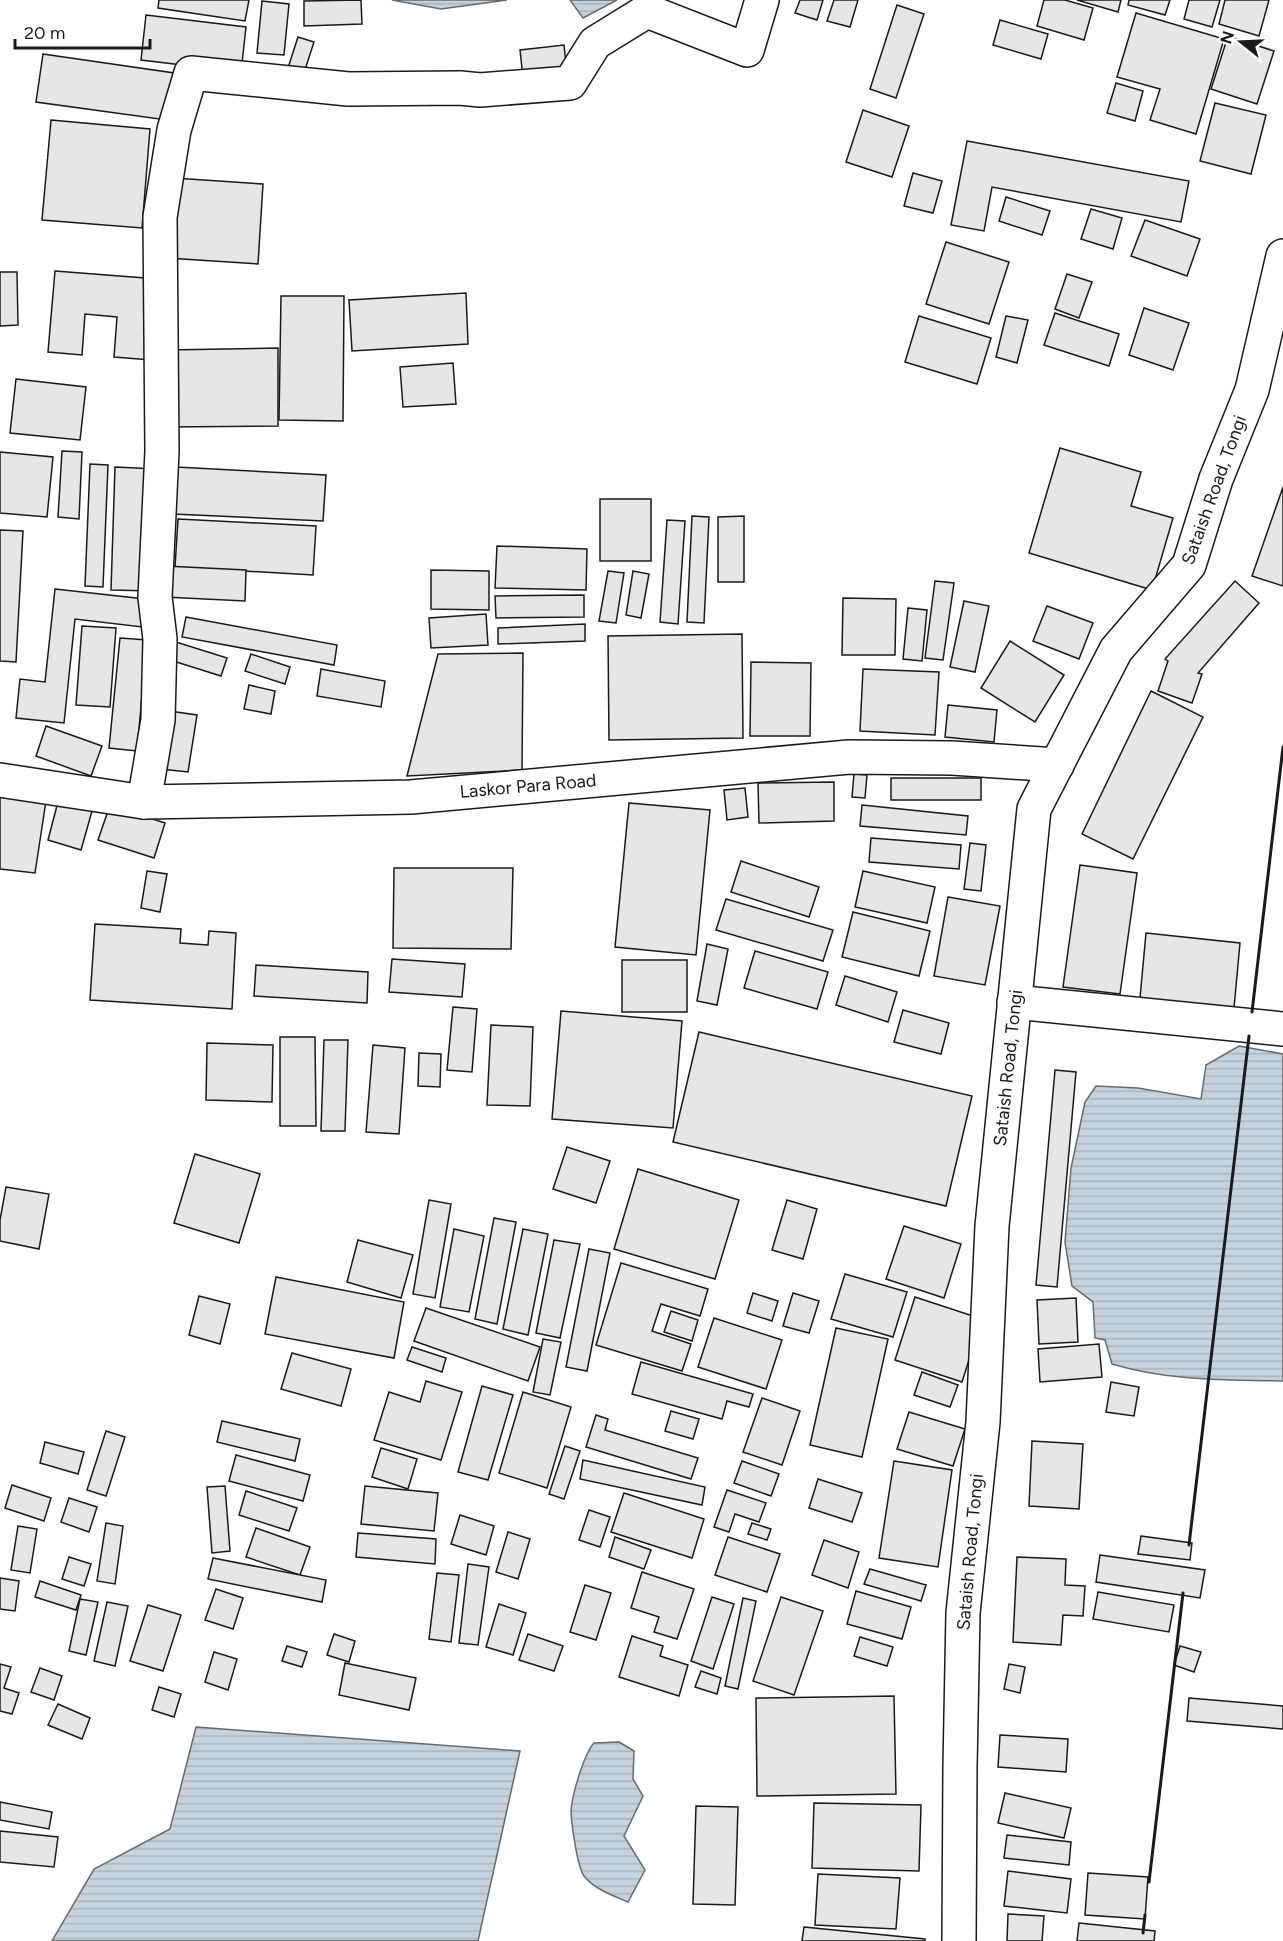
<svg xmlns="http://www.w3.org/2000/svg" width="1283" height="1941" font-family="Figtree,sans-serif">
	<style>
		.water { fill: url(#water-rules); stroke: #6a6a6a; stroke-width: 1.5 }
		.building { fill: #e6e6e6; stroke: #1a1a1a; stroke-width: 1.5 }
		.lines { fill: none; stroke-linecap: round; stroke-linejoin: round }
		.street-casing { stroke: #1a1a1a; stroke-width: 36 }
		.secondary-casing { stroke: #1a1a1a; stroke-width: 36 }
		.street { stroke: #fff; stroke-width: 33 }
		.secondary { stroke: #fff; stroke-width: 33 }
		.wall { stroke: #1a1a1a; stroke-width: 3 }
		.labels { text-anchor: middle; stroke-width: 4.5; stroke-linejoin: round; paint-order: stroke }
		.street-label { font-size: 18px; fill: #1a1a1a; stroke: #fff }
	</style>
	<defs>
		<pattern id="water-rules" width="6" height="5" patternUnits="userSpaceOnUse" patternTransform="scale(1.5)"><rect width="6" height="5" fill="#c6d2dc"/><path d="M0 2.5h6" fill="none" stroke="#aab4bc"/></pattern>
	</defs>
	<rect width="100%" height="100%" fill="#fff"/>
	<g class="water">
		<polygon points="392,0 507,0 441,9"/>
		<polygon points="570,0 617,0 583,18"/>
		<path d="M1239,1046L1283,1054V1381C1226,1380 1168,1381 1112,1364L1105,1340L1095,1338L1093,1302L1072,1286L1065,1242L1071,1168L1085,1102L1096,1086L1138,1088L1201,1099L1206,1065Z"/>
		<polygon points="196,1727 520,1751 478,1941 52,1941 94,1869 170,1829"/>
		<path d="M619,1742L634,1751L633,1779L643,1796L624,1836L645,1870L628,1902C614,1896 594,1889 584,1876C577,1866 572,1826 571,1813C571,1797 584,1754 594,1743Z"/>
	</g>
	<g class="building">
		<polygon points="159,0 249,0 245,21 158,8"/>
		<polygon points="361,0 362,24 304,26 304,1"/>
		<polygon points="800,0 823,0 817,20 795,13"/>
		<polygon points="834,0 858,0 850,27 827,21"/>
		<polygon points="1044,0 1065,0 1093,8 1084,40 1037,26"/>
		<polygon points="1077,0 1121,0 1118,12"/>
		<polygon points="1129,0 1170,0 1165,15 1128,5"/>
		<polygon points="1189,0 1220,0 1212,27 1184,19"/>
		<polygon points="1225,0 1269,0 1259,36 1219,24"/>
		<polygon points="262,1 289,4 284,55 257,53"/>
		<polygon points="897,5 924,14 896,98 870,89"/>
		<polygon points="1136,13 1224,39 1196,134 1150,120 1160,89 1117,77"/>
		<polygon points="146,15 246,27 241,72 141,60"/>
		<polygon points="1000,20 1048,34 1041,59 993,45"/>
		<polygon points="1228,36 1274,51 1257,104 1211,89"/>
		<polygon points="298,37 314,42 303,76 287,71"/>
		<polygon points="564,45 567,73 523,78 520,50"/>
		<polygon points="43,54 181,74 174,121 36,102"/>
		<polygon points="1116,83 1143,91 1135,121 1107,113"/>
		<polygon points="1215,103 1266,115 1251,174 1200,161"/>
		<polygon points="863,110 909,126 892,177 846,162"/>
		<polygon points="51,120 150,129 142,228 42,220"/>
		<polygon points="967,141 1189,181 1181,222 992,187 984,231 951,225"/>
		<polygon points="913,173 942,181 933,213 904,206"/>
		<polygon points="174,178 263,184 258,264 167,258"/>
		<polygon points="1006,197 1050,211 1042,235 999,221"/>
		<polygon points="1091,209 1122,218 1113,249 1081,239"/>
		<polygon points="1145,220 1200,239 1187,276 1131,256"/>
		<polygon points="946,242 1009,262 989,324 926,304"/>
		<polygon points="55,271 158,279 151,360 114,357 117,317 85,314 82,355 48,352"/>
		<polygon points="0,272 17,272 18,325 0,326"/>
		<polygon points="1067,274 1092,282 1079,318 1055,309"/>
		<polygon points="466,293 468,344 352,351 349,300"/>
		<polygon points="281,296 344,296 343,421 279,420"/>
		<polygon points="1144,308 1189,323 1173,370 1129,355"/>
		<polygon points="1055,313 1119,334 1109,366 1044,345"/>
		<polygon points="919,316 991,338 977,384 905,362"/>
		<polygon points="1006,316 1028,320 1017,363 996,357"/>
		<polygon points="278,348 278,426 167,427 166,350"/>
		<polygon points="453,363 456,404 403,407 400,367"/>
		<polygon points="16,379 86,387 80,440 10,433"/>
		<polygon points="1060,448 1141,472 1131,506 1173,518 1152,590 1029,553"/>
		<polygon points="62,451 82,452 79,519 58,517"/>
		<polygon points="0,452 53,457 47,517 0,513"/>
		<polygon points="90,464 108,465 103,587 85,586"/>
		<polygon points="115,467 156,469 152,591 111,590"/>
		<polygon points="176,467 326,475 323,521 173,514"/>
		<polygon points="1283,487 1283,586 1252,576"/>
		<rect x="600" y="499" width="51" height="62"/>
		<polygon points="692,516 709,517 704,623 687,622"/>
		<polygon points="744,516 744,582 718,582 718,517"/>
		<polygon points="178,519 316,526 313,575 175,567"/>
		<polygon points="667,520 685,521 678,624 660,622"/>
		<polygon points="0,530 23,531 16,662 0,661"/>
		<polygon points="497,546 587,549 586,590 495,588"/>
		<polygon points="165,566 246,570 245,601 164,597"/>
		<polygon points="431,570 489,571 489,610 431,609"/>
		<polygon points="608,571 624,573 616,623 599,621"/>
		<polygon points="633,571 649,574 641,618 626,615"/>
		<polygon points="935,581 954,583 943,660 925,658"/>
		<polygon points="1235,581 1259,603 1198,673 1202,674 1192,703 1158,691 1168,661 1165,659"/>
		<polygon points="55,589 154,600 151,628 75,619 64,723 16,718 20,679 45,682"/>
		<polygon points="584,595 584,617 496,618 495,596"/>
		<polygon points="843,598 896,599 895,655 842,655"/>
		<polygon points="964,601 989,606 975,672 950,667"/>
		<polygon points="1047,606 1093,623 1079,659 1033,641"/>
		<polygon points="908,608 927,610 922,661 903,659"/>
		<polygon points="486,614 488,645 431,648 429,618"/>
		<polygon points="186,617 337,645 334,665 182,637"/>
		<polygon points="585,624 585,641 498,644 498,628"/>
		<polygon points="82,626 116,628 110,707 76,705"/>
		<polygon points="742,634 743,738 609,740 608,636"/>
		<polygon points="120,638 147,640 137,751 109,748"/>
		<polygon points="1010,641 1064,675 1035,722 981,688"/>
		<polygon points="176,642 227,658 221,676 170,660"/>
		<polygon points="523,653 522,770 407,776 438,654"/>
		<polygon points="251,654 290,667 285,684 245,671"/>
		<polygon points="751,662 811,663 810,736 750,736"/>
		<polygon points="321,669 385,681 381,707 317,696"/>
		<polygon points="863,669 939,672 935,735 860,731"/>
		<polygon points="249,685 275,691 271,714 244,709"/>
		<polygon points="1151,691 1203,717 1133,859 1082,834"/>
		<polygon points="948,705 997,710 994,742 945,737"/>
		<polygon points="169,711 197,715 188,772 161,769"/>
		<polygon points="46,726 102,746 91,776 36,756"/>
		<polygon points="854,774 867,775 865,798 852,797"/>
		<rect x="891" y="778" width="90" height="22"/>
		<polygon points="834,782 834,821 759,823 758,783"/>
		<polygon points="745,788 748,817 727,820 724,790"/>
		<polygon points="0,794 46,801 35,873 0,869"/>
		<polygon points="60,794 94,804 81,850 48,840"/>
		<polygon points="629,803 710,810 696,955 615,947"/>
		<polygon points="110,805 165,823 154,858 98,840"/>
		<polygon points="862,805 968,816 966,835 860,826"/>
		<polygon points="871,838 961,845 959,869 869,862"/>
		<polygon points="970,843 986,845 981,891 964,889"/>
		<polygon points="741,861 819,887 809,917 731,892"/>
		<polygon points="1080,865 1137,873 1120,994 1063,987"/>
		<polygon points="394,868 513,868 511,949 393,948"/>
		<polygon points="147,871 167,874 160,912 141,908"/>
		<polygon points="863,871 935,887 927,923 855,907"/>
		<polygon points="948,897 1000,906 985,985 934,976"/>
		<polygon points="726,899 833,930 823,961 716,930"/>
		<polygon points="853,912 930,931 919,976 842,957"/>
		<polygon points="95,924 181,929 180,943 208,945 209,931 236,933 232,1009 90,1000"/>
		<polygon points="1146,933 1240,943 1234,1008 1140,998"/>
		<polygon points="707,944 728,949 717,1005 697,1001"/>
		<polygon points="755,951 828,972 817,1009 744,988"/>
		<polygon points="392,959 465,964 462,997 389,992"/>
		<rect x="622" y="960" width="65" height="52"/>
		<polygon points="256,965 368,972 367,1003 254,996"/>
		<polygon points="845,976 897,992 888,1022 836,1005"/>
		<polygon points="453,1007 477,1009 472,1072 447,1070"/>
		<polygon points="903,1010 949,1023 941,1054 894,1042"/>
		<polygon points="561,1011 682,1021 673,1128 552,1119"/>
		<polygon points="491,1025 533,1027 530,1106 487,1105"/>
		<polygon points="699,1032 972,1096 946,1206 673,1142"/>
		<polygon points="280,1037 315,1037 316,1126 280,1126"/>
		<polygon points="324,1040 348,1040 345,1131 321,1131"/>
		<polygon points="207,1043 273,1045 272,1102 206,1100"/>
		<polygon points="373,1045 405,1048 399,1134 366,1132"/>
		<polygon points="419,1053 441,1054 440,1087 418,1086"/>
		<polygon points="1055,1070 1076,1072 1057,1287 1036,1285"/>
		<polygon points="567,1147 610,1161 596,1203 553,1189"/>
		<polygon points="195,1154 260,1174 239,1243 174,1223"/>
		<polygon points="638,1169 739,1200 715,1279 614,1249"/>
		<polygon points="6,1187 49,1194 39,1249 0,1241 0,1220"/>
		<polygon points="429,1200 451,1204 435,1298 413,1294"/>
		<polygon points="787,1200 817,1209 803,1259 772,1250"/>
		<polygon points="494,1218 516,1222 497,1324 475,1319"/>
		<polygon points="904,1226 961,1244 944,1298 886,1279"/>
		<polygon points="454,1229 484,1236 469,1312 440,1307"/>
		<polygon points="523,1229 548,1234 528,1335 503,1329"/>
		<polygon points="358,1240 413,1255 401,1298 347,1282"/>
		<polygon points="554,1240 580,1244 560,1338 536,1333"/>
		<polygon points="589,1249 610,1253 587,1371 566,1367"/>
		<polygon points="621,1263 708,1289 700,1316 661,1304 652,1331 691,1344 682,1371 596,1345"/>
		<polygon points="845,1274 907,1292 893,1337 831,1319"/>
		<polygon points="276,1277 404,1302 394,1358 265,1334"/>
		<polygon points="753,1293 778,1301 772,1321 747,1313"/>
		<polygon points="793,1293 819,1301 809,1333 783,1326"/>
		<polygon points="199,1296 230,1304 220,1344 189,1335"/>
		<polygon points="915,1297 982,1319 962,1382 895,1360"/>
		<polygon points="1076,1298 1078,1342 1039,1344 1037,1300"/>
		<polygon points="426,1308 540,1347 528,1381 414,1341"/>
		<polygon points="671,1311 698,1320 692,1341 664,1332"/>
		<polygon points="714,1318 782,1340 766,1389 698,1367"/>
		<polygon points="836,1328 888,1339 862,1457 810,1445"/>
		<polygon points="543,1339 561,1342 550,1395 533,1392"/>
		<polygon points="1099,1344 1102,1377 1040,1382 1038,1349"/>
		<polygon points="412,1347 446,1358 442,1372 407,1360"/>
		<polygon points="292,1353 351,1369 341,1406 281,1389"/>
		<polygon points="641,1362 753,1394 749,1407 727,1401 722,1419 632,1394"/>
		<polygon points="922,1372 958,1385 950,1407 914,1395"/>
		<polygon points="426,1381 462,1392 441,1460 374,1440 389,1392 420,1402"/>
		<polygon points="1111,1382 1139,1387 1134,1416 1106,1412"/>
		<polygon points="482,1386 513,1395 488,1480 458,1472"/>
		<polygon points="523,1392 571,1407 547,1488 499,1473"/>
		<polygon points="762,1398 800,1411 782,1465 743,1452"/>
		<polygon points="671,1411 699,1419 693,1439 665,1431"/>
		<polygon points="909,1412 965,1429 953,1466 897,1449"/>
		<polygon points="596,1415 608,1419 605,1430 698,1458 691,1479 586,1447"/>
		<polygon points="222,1421 300,1439 295,1461 217,1442"/>
		<polygon points="106,1431 125,1437 106,1496 87,1490"/>
		<polygon points="1032,1441 1083,1444 1079,1509 1029,1506"/>
		<polygon points="45,1442 84,1452 78,1474 40,1463"/>
		<polygon points="565,1446 580,1451 564,1499 549,1494"/>
		<polygon points="381,1448 417,1459 408,1489 372,1477"/>
		<polygon points="236,1455 310,1475 303,1501 229,1481"/>
		<polygon points="583,1460 705,1487 702,1505 580,1479"/>
		<polygon points="742,1461 779,1474 771,1496 734,1483"/>
		<polygon points="894,1461 952,1470 938,1567 879,1558"/>
		<polygon points="818,1479 862,1493 852,1522 809,1508"/>
		<polygon points="12,1485 51,1498 44,1521 5,1508"/>
		<polygon points="225,1486 230,1551 212,1553 207,1487"/>
		<polygon points="365,1486 438,1493 434,1531 361,1524"/>
		<polygon points="727,1490 766,1503 759,1522 735,1514 729,1532 714,1527"/>
		<polygon points="246,1491 297,1508 289,1531 239,1515"/>
		<polygon points="624,1493 704,1519 692,1558 611,1532"/>
		<polygon points="69,1498 97,1507 89,1532 61,1522"/>
		<polygon points="589,1510 610,1517 600,1547 579,1540"/>
		<polygon points="460,1515 494,1526 486,1555 451,1544"/>
		<polygon points="106,1523 123,1526 115,1584 97,1581"/>
		<polygon points="752,1523 771,1529 767,1540 748,1534"/>
		<polygon points="18,1526 37,1529 30,1573 11,1570"/>
		<polygon points="256,1528 310,1547 300,1575 246,1557"/>
		<polygon points="508,1532 530,1539 518,1579 496,1572"/>
		<polygon points="358,1533 436,1539 435,1564 356,1557"/>
		<polygon points="1141,1536 1192,1543 1190,1560 1138,1554"/>
		<polygon points="615,1537 651,1550 644,1569 609,1557"/>
		<polygon points="728,1537 780,1554 767,1592 715,1575"/>
		<polygon points="824,1540 859,1552 848,1588 812,1575"/>
		<polygon points="1100,1555 1205,1570 1200,1598 1096,1582"/>
		<polygon points="69,1557 91,1564 84,1586 62,1579"/>
		<polygon points="1017,1557 1066,1559 1065,1585 1085,1586 1083,1616 1063,1615 1061,1645 1013,1642"/>
		<polygon points="213,1558 326,1580 322,1602 208,1579"/>
		<polygon points="468,1564 489,1567 478,1645 459,1643"/>
		<polygon points="870,1569 926,1585 921,1601 864,1584"/>
		<polygon points="642,1572 694,1589 677,1639 654,1632 659,1617 631,1608"/>
		<polygon points="437,1573 459,1575 451,1642 429,1639"/>
		<polygon points="0,1578 19,1581 15,1611 0,1609"/>
		<polygon points="40,1581 81,1595 76,1610 35,1597"/>
		<polygon points="585,1585 611,1593 596,1640 570,1632"/>
		<polygon points="216,1589 243,1598 233,1629 205,1620"/>
		<polygon points="856,1591 911,1607 902,1639 847,1624"/>
		<polygon points="1098,1592 1174,1605 1169,1632 1093,1619"/>
		<polygon points="712,1597 734,1604 713,1669 691,1661"/>
		<polygon points="781,1597 823,1611 794,1695 753,1681"/>
		<polygon points="743,1598 756,1601 738,1689 725,1686"/>
		<polygon points="80,1599 98,1602 86,1655 69,1651"/>
		<polygon points="107,1602 128,1606 115,1666 94,1661"/>
		<polygon points="499,1604 526,1613 513,1655 486,1647"/>
		<polygon points="148,1605 181,1615 163,1671 130,1661"/>
		<polygon points="334,1634 355,1641 349,1662 327,1655"/>
		<polygon points="528,1634 563,1646 554,1671 519,1660"/>
		<polygon points="632,1636 663,1646 660,1656 688,1665 679,1696 619,1677"/>
		<polygon points="860,1637 893,1647 887,1666 854,1656"/>
		<polygon points="287,1646 307,1652 302,1667 282,1661"/>
		<polygon points="1180,1646 1201,1652 1194,1672 1174,1665"/>
		<polygon points="214,1652 237,1659 228,1690 205,1682"/>
		<polygon points="345,1663 416,1678 409,1710 339,1695"/>
		<polygon points="0,1664 11,1667 4,1688 19,1693 12,1714 0,1711"/>
		<polygon points="1009,1664 1025,1667 1020,1693 1004,1689"/>
		<polygon points="40,1668 62,1676 54,1700 31,1692"/>
		<polygon points="701,1671 721,1678 717,1694 695,1687"/>
		<polygon points="159,1687 181,1694 174,1717 152,1710"/>
		<polygon points="894,1696 896,1794 757,1796 756,1698"/>
		<polygon points="1189,1698 1283,1706 1283,1729 1187,1721"/>
		<polygon points="58,1704 90,1718 82,1739 48,1725"/>
		<polygon points="1000,1735 1068,1739 1066,1772 998,1767"/>
		<polygon points="1005,1793 1071,1808 1064,1838 998,1823"/>
		<polygon points="0,1802 52,1812 49,1829 0,1820"/>
		<polygon points="814,1803 921,1805 919,1871 812,1868"/>
		<polygon points="696,1806 738,1807 735,1905 693,1904"/>
		<polygon points="0,1831 58,1837 54,1867 0,1862"/>
		<polygon points="1007,1835 1071,1842 1069,1865 1004,1858"/>
		<polygon points="1008,1871 1071,1879 1067,1913 1004,1906"/>
		<polygon points="1088,1873 1148,1877 1145,1919 1085,1915"/>
		<polygon points="818,1874 900,1878 896,1929 815,1925"/>
		<polygon points="1008,1914 1044,1916 1042,1941 1007,1941"/>
		<polygon points="1079,1923 1155,1931 1154,1941 1077,1941"/>
		<polygon points="804,1927 925,1939 925,1941 802,1941"/>
	</g>
	<g class="lines">
		<g class="street-casing">
			<g id="street">
				<polyline points="0,780 144,802 411,797 849,757 952,758 1057,765"/>
				<polyline points="144,802 158,720 160,639 155,597 162,451 160,217 174,130 191,73 348,89 460,88 480,90 570,83 595,43 647,11 747,50 762,0"/>
				<polyline points="1014,1002 1283,1029"/>
			</g>
		</g>
		<g class="secondary-casing">
			<polyline id="secondary" points="959,1941 960,1767 963,1613 983,1422 992,1226 1034,809 1116,650 1189,565 1216,479 1252,390 1283,256"/>
		</g>
		<use href="#street" class="street"/>
		<use href="#secondary" class="secondary"/>
		<g class="wall">
			<polyline points="1252,1012 1283,747"/>
			<polyline points="1189,1545 1249,1036"/>
			<polyline points="1149,1882 1183,1593"/>
			<polyline points="1143,1933 1145,1915"/>
		</g>
	</g>
	<g class="labels">
		<g class="street-label">
			<text transform="translate(1214 490) rotate(-70)" y="6">Sataish Road, Tongi</text>
			<text transform="translate(528 786) rotate(-5)" y="6">Laskor Para Road</text>
			<text transform="translate(1008 1068) rotate(-84)" y="6">Sataish Road, Tongi</text>
			<text transform="translate(970 1552) rotate(-85)" y="6">Sataish Road, Tongi</text>
		</g>
	</g>
	<g transform="translate(1241 42) rotate(288)" stroke="#ffffff" stroke-width="4.5" paint-order="stroke">
	<path d="M0-4.5L10 22L0 15L-10 22Z" fill="#1a1a1a"/>
	<text y="-9" font-size="16" font-weight="bold" text-anchor="middle" fill="#1a1a1a">N</text>
	</g>
	<path d="M15 39v9h135v-9" fill="none" stroke="#1a1a1a" stroke-width="3"/>
	<text x="24" y="39" font-size="18" fill="#1a1a1a" stroke="#ffffff" stroke-width="4.5" paint-order="stroke">20 m</text>
</svg>
